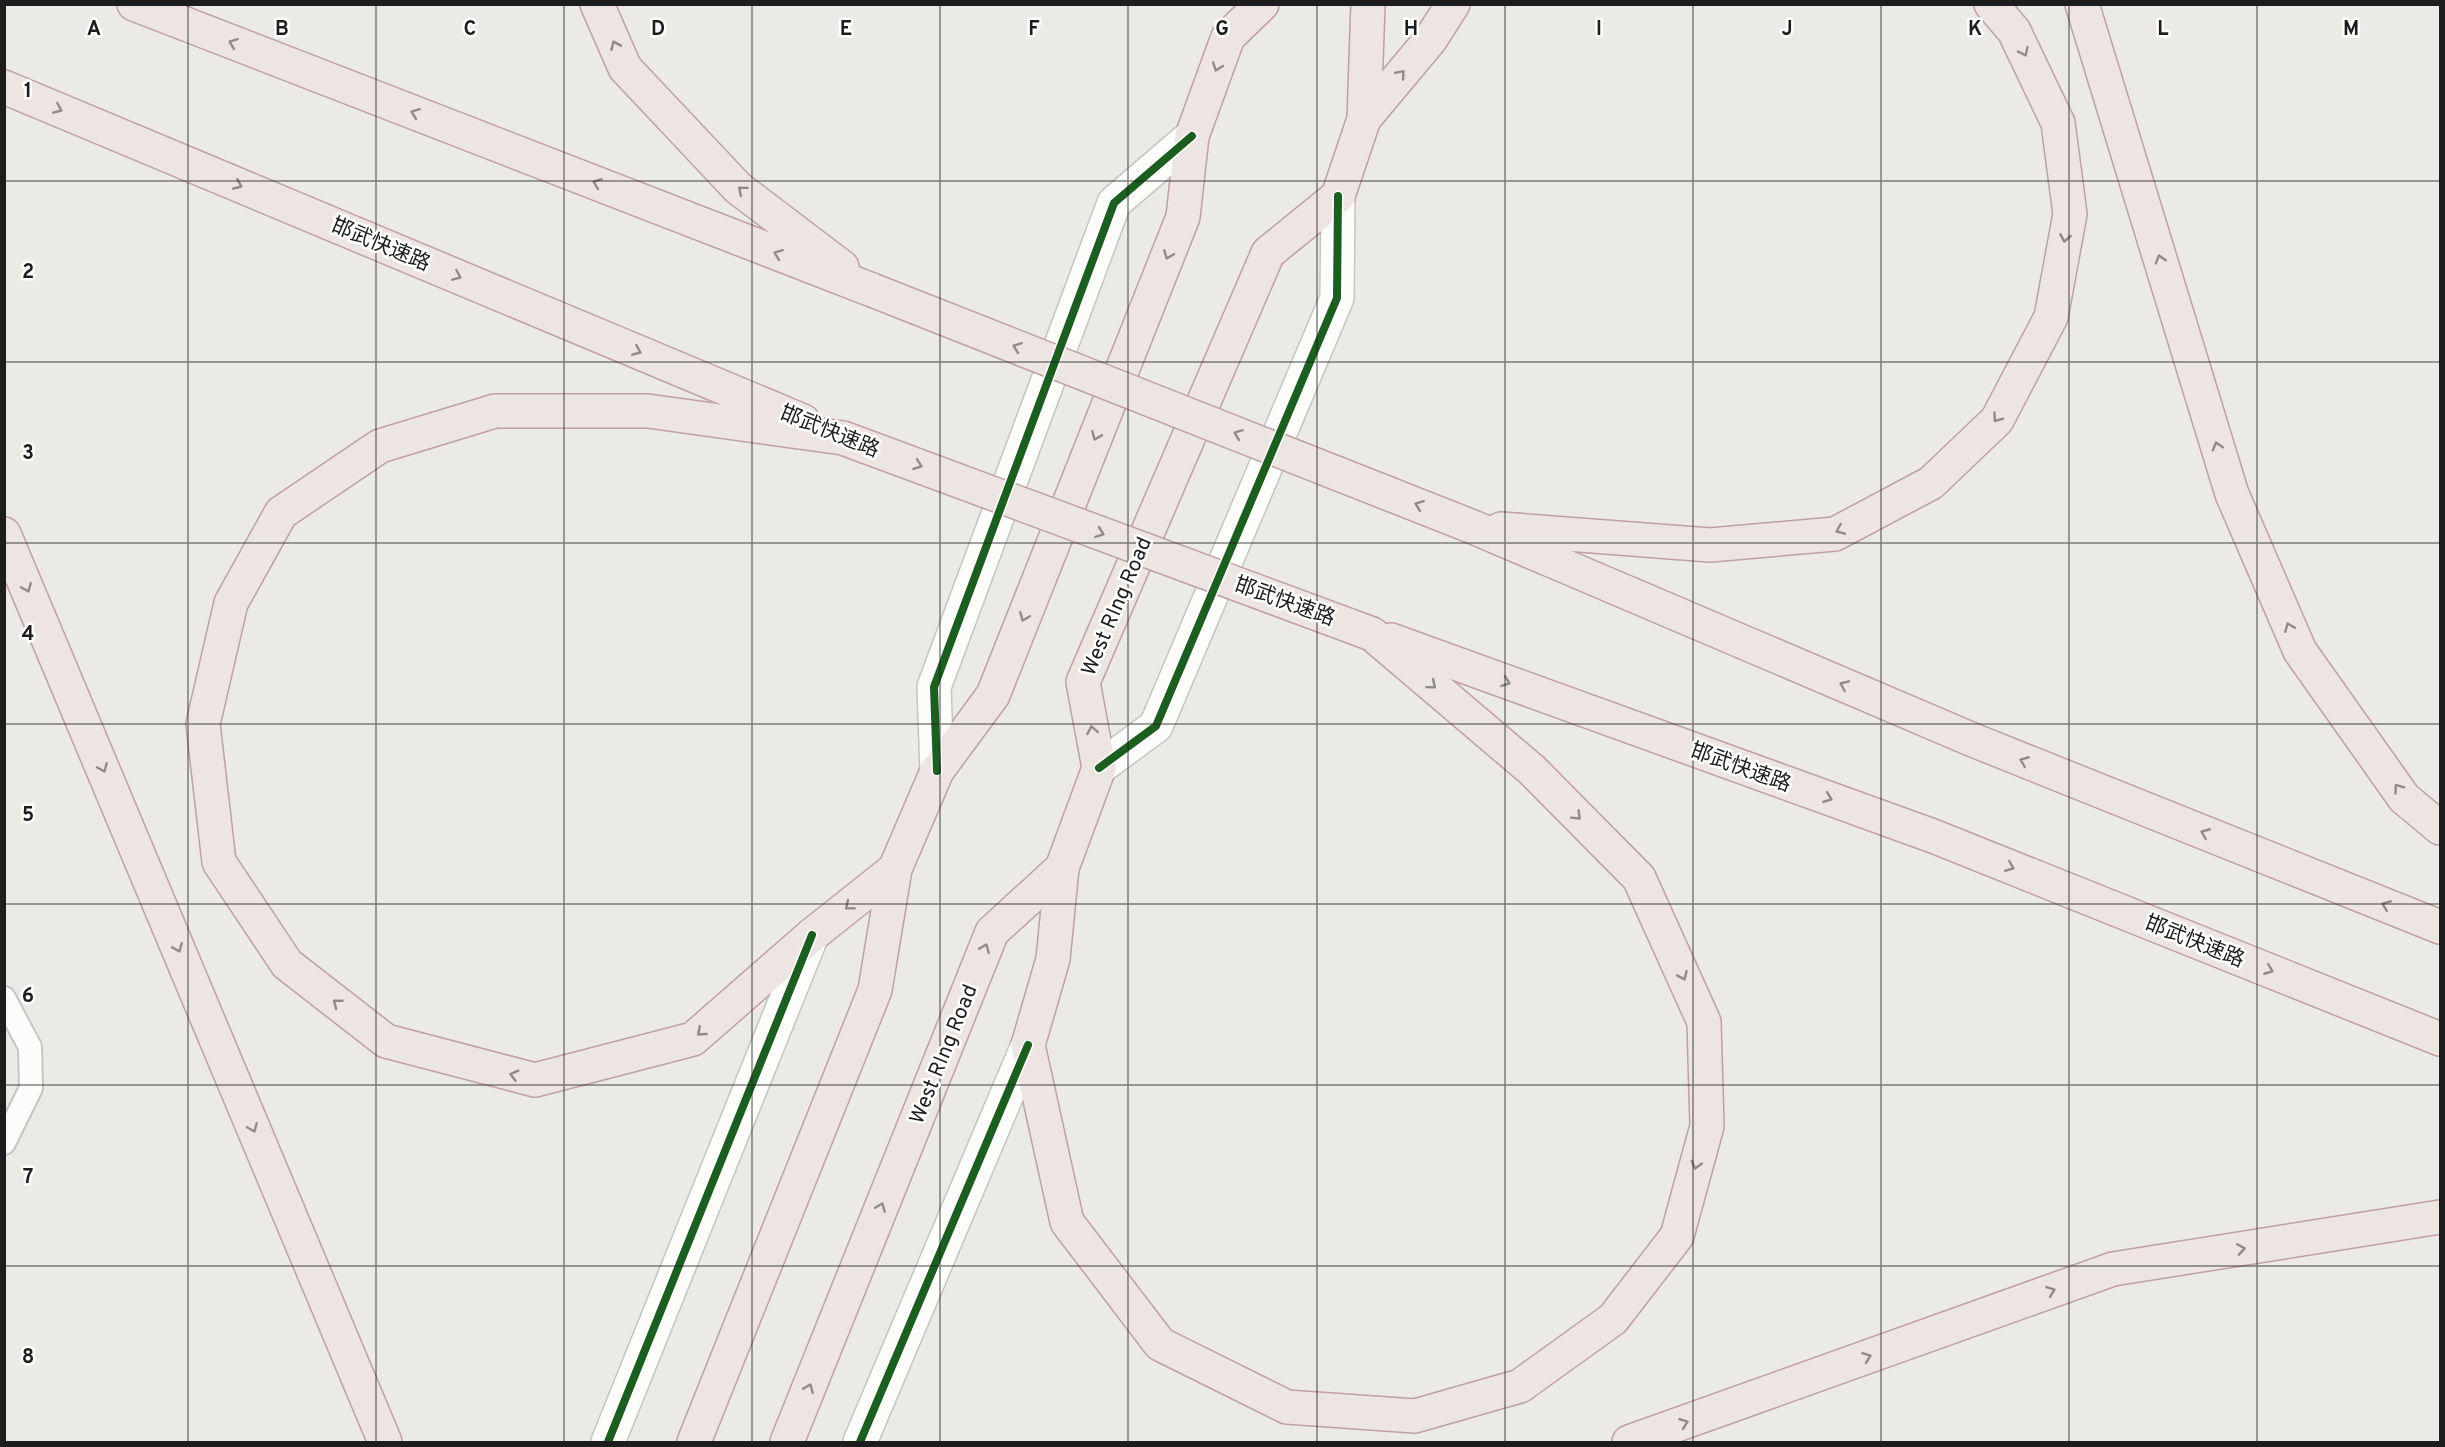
<svg xmlns="http://www.w3.org/2000/svg" width="2445" height="1447" font-family="Overpass,'Noto Sans SC',sans-serif">
	<style>
		.lines { fill: none; stroke-linecap: round; stroke-linejoin: round }
		.service-casing { stroke: #c4c4c2; stroke-width: 26 }
		.minor-casing { stroke: #c4c4c2; stroke-width: 36 }
		.trunk-casing { stroke: #c09fa7; stroke-width: 36 }
		.service { stroke: #fcfcfb; stroke-width: 22 }
		.minor { stroke: #fcfcfb; stroke-width: 33 }
		.trunk { stroke: #ece5e2; stroke-width: 33 }
		.trunk-bridge-casing { stroke: #c09fa7; stroke-width: 36; stroke-linecap: butt }
		.trunk-bridge { stroke: #ece5e2; stroke-width: 33 }
		.cycleway-casing { stroke: #fff; stroke-width: 11 }
		.cycleway { stroke: #1b5e20; stroke-width: 8 }
		.oneway { stroke: #8f8b89 }
		.grid { fill: none; stroke: #1d1d1d; stroke-width: 1.5; stroke-opacity: 0.55 }
		.labels { text-anchor: middle; stroke-width: 5; stroke-linejoin: round; paint-order: stroke }
		.street-label { font-size: 21px; fill: #1d1d1d; stroke: #fff }
		.grid-label { font-size: 20px; text-anchor: middle; font-weight: bold; fill: #1d1d1d; stroke: #fff; stroke-width: 5; stroke-linejoin: round; paint-order: stroke }
	</style>
	<rect width="100%" height="100%" fill="#ebeae6"/>
	<g class="lines">
		<g class="service-casing">
			<polyline id="service" points="4,998 30,1047 31,1088 4,1143"/>
		</g>
		<g class="minor-casing">
			<g id="minor">
				<polyline points="1099,768 1156,726 1337,298 1338,196"/>
				<polyline points="937,771 934,687 1114,203 1192,136"/>
				<polyline points="608,1442 812,935"/>
				<polyline points="860,1442 1028,1045"/>
			</g>
		</g>
		<g class="trunk-casing">
			<g id="trunk">
				<polyline points="134,4 872,290"/>
				<polyline points="597,4 625,68 738,188 842,267"/>
				<polyline points="2082,4 2232,494 2300,651 2404,798 2440,828"/>
				<polyline points="4,87 803,421"/>
				<polyline points="1364,119 1430,40 1453,4"/>
				<polyline points="843,438 648,411 495,411 380,446 281,513 231,603 203,724 219,862 287,964 386,1041 535,1080 693,1039 812,935 895,869"/>
				<polyline points="1473,527 1973,740 2440,927"/>
				<polyline points="1501,529 1710,545 1835,534 1931,483 1997,420 2051,317 2070,214 2058,123 2014,31 1991,4"/>
				<polyline points="4,534 385,1442"/>
				<polyline points="1391,640 1933,836 2440,1039"/>
				<polyline points="1062,868 1053,959 1028,1045 1067,1222 1160,1344 1287,1407 1415,1416 1520,1386 1613,1319 1677,1236 1707,1126 1704,1022 1639,878 1532,770 1372,634"/>
				<polyline points="694,1442 875,990 895,869 937,771 993,695 1183,217 1192,136 1228,37 1262,4"/>
				<polyline points="787,1442 992,932 1062,868 1099,768 1083,682 1268,253 1338,196 1364,119 1368,4"/>
				<polyline points="1629,1442 2113,1269 2440,1217"/>
			</g>
		</g>
		<use href="#service" class="service"/>
		<use href="#minor" class="minor"/>
		<use href="#trunk" class="trunk"/>
		<g class="trunk-bridge-casing">
			<g id="trunk-bridge">
				<polyline points="872,290 1473,527"/>
				<polyline points="843,438 1372,634"/>
			</g>
		</g>
		<use href="#trunk-bridge" class="trunk-bridge"/>
		<g class="cycleway-casing">
			<g id="cycleway">
				<polyline points="1099,768 1156,726 1337,298 1338,196"/>
				<polyline points="937,771 934,687 1114,203 1192,136"/>
				<polyline points="608,1442 812,935"/>
				<polyline points="860,1442 1028,1045"/>
			</g>
		</g>
		<use href="#cycleway" class="cycleway"/>
	</g>
	<defs><path id="oneway-chevron" d="M-2-3.5L2.5 0L-2 3.5" fill="none" stroke-width="1.6" stroke-linecap="round" stroke-linejoin="round" transform="scale(1.5)"/></defs>
	<g class="oneway">
		<use href="#oneway-chevron" transform="translate(233 43) rotate(-159)"/>
		<use href="#oneway-chevron" transform="translate(615 45) rotate(-114)"/>
		<use href="#oneway-chevron" transform="translate(2024 52) rotate(65)"/>
		<use href="#oneway-chevron" transform="translate(1217 67) rotate(110)"/>
		<use href="#oneway-chevron" transform="translate(1401 74) rotate(-50)"/>
		<use href="#oneway-chevron" transform="translate(58 109) rotate(23)"/>
		<use href="#oneway-chevron" transform="translate(415 113) rotate(-159)"/>
		<use href="#oneway-chevron" transform="translate(597 183) rotate(-159)"/>
		<use href="#oneway-chevron" transform="translate(238 185) rotate(23)"/>
		<use href="#oneway-chevron" transform="translate(742 190) rotate(-140)"/>
		<use href="#oneway-chevron" transform="translate(2065 238) rotate(100)"/>
		<use href="#oneway-chevron" transform="translate(778 254) rotate(-159)"/>
		<use href="#oneway-chevron" transform="translate(1168 255) rotate(112)"/>
		<use href="#oneway-chevron" transform="translate(2160 259) rotate(-107)"/>
		<use href="#oneway-chevron" transform="translate(457 276) rotate(23)"/>
		<use href="#oneway-chevron" transform="translate(1017 347) rotate(-159)"/>
		<use href="#oneway-chevron" transform="translate(637 351) rotate(23)"/>
		<use href="#oneway-chevron" transform="translate(1997 418) rotate(126)"/>
		<use href="#oneway-chevron" transform="translate(1238 434) rotate(-159)"/>
		<use href="#oneway-chevron" transform="translate(1096 436) rotate(112)"/>
		<use href="#oneway-chevron" transform="translate(2217 446) rotate(-107)"/>
		<use href="#oneway-chevron" transform="translate(918 465) rotate(20)"/>
		<use href="#oneway-chevron" transform="translate(1419 505) rotate(-159)"/>
		<use href="#oneway-chevron" transform="translate(1840 530) rotate(157)"/>
		<use href="#oneway-chevron" transform="translate(1100 533) rotate(20)"/>
		<use href="#oneway-chevron" transform="translate(27 588) rotate(67)"/>
		<use href="#oneway-chevron" transform="translate(1024 617) rotate(112)"/>
		<use href="#oneway-chevron" transform="translate(2289 627) rotate(-113)"/>
		<use href="#oneway-chevron" transform="translate(1506 682) rotate(20)"/>
		<use href="#oneway-chevron" transform="translate(1432 685) rotate(40)"/>
		<use href="#oneway-chevron" transform="translate(1844 685) rotate(-157)"/>
		<use href="#oneway-chevron" transform="translate(1092 730) rotate(-101)"/>
		<use href="#oneway-chevron" transform="translate(2024 761) rotate(-158)"/>
		<use href="#oneway-chevron" transform="translate(103 768) rotate(67)"/>
		<use href="#oneway-chevron" transform="translate(2398 788) rotate(-126)"/>
		<use href="#oneway-chevron" transform="translate(1828 798) rotate(20)"/>
		<use href="#oneway-chevron" transform="translate(1577 816) rotate(45)"/>
		<use href="#oneway-chevron" transform="translate(2205 833) rotate(-158)"/>
		<use href="#oneway-chevron" transform="translate(2010 867) rotate(22)"/>
		<use href="#oneway-chevron" transform="translate(2386 905) rotate(-158)"/>
		<use href="#oneway-chevron" transform="translate(849 906) rotate(141)"/>
		<use href="#oneway-chevron" transform="translate(178 948) rotate(67)"/>
		<use href="#oneway-chevron" transform="translate(985 948) rotate(-68)"/>
		<use href="#oneway-chevron" transform="translate(2269 970) rotate(22)"/>
		<use href="#oneway-chevron" transform="translate(1683 976) rotate(66)"/>
		<use href="#oneway-chevron" transform="translate(337 1003) rotate(-142)"/>
		<use href="#oneway-chevron" transform="translate(701 1032) rotate(139)"/>
		<use href="#oneway-chevron" transform="translate(514 1075) rotate(-165)"/>
		<use href="#oneway-chevron" transform="translate(253 1128) rotate(67)"/>
		<use href="#oneway-chevron" transform="translate(1696 1165) rotate(105)"/>
		<use href="#oneway-chevron" transform="translate(881 1207) rotate(-68)"/>
		<use href="#oneway-chevron" transform="translate(2241 1249) rotate(-9)"/>
		<use href="#oneway-chevron" transform="translate(2051 1291) rotate(-20)"/>
		<use href="#oneway-chevron" transform="translate(1867 1357) rotate(-20)"/>
		<use href="#oneway-chevron" transform="translate(809 1388) rotate(-68)"/>
		<use href="#oneway-chevron" transform="translate(1684 1423) rotate(-20)"/>
	</g>
	<path class="grid" d="M188,4V1442M376,4V1442M564,4V1442M752,4V1442M940,4V1442M1128,4V1442M1317,4V1442M1505,4V1442M1693,4V1442M1881,4V1442M2069,4V1442M2257,4V1442M4,181H2440M4,362H2440M4,543H2440M4,724H2440M4,904H2440M4,1085H2440M4,1266H2440"/>
	<g class="labels">
		<g class="street-label">
			<text transform="translate(381 244) rotate(23)" y="7">邯武快速路</text>
			<text transform="translate(830 431) rotate(22)" y="7">邯武快速路</text>
			<text transform="translate(1285 601) rotate(20)" y="7">邯武快速路</text>
			<text transform="translate(1116 606) rotate(-67)" y="7">West RIng Road</text>
			<text transform="translate(1741 767) rotate(20)" y="7">邯武快速路</text>
			<text transform="translate(2195 941) rotate(22)" y="7">邯武快速路</text>
			<text transform="translate(943 1054) rotate(-68)" y="7">West RIng Road</text>
		</g>
	</g>
	<g class="grid-label">
		<text x="94" y="35">A</text>
		<text x="282" y="35">B</text>
		<text x="470" y="35">C</text>
		<text x="658" y="35">D</text>
		<text x="846" y="35">E</text>
		<text x="1034" y="35">F</text>
		<text x="1222" y="35">G</text>
		<text x="1411" y="35">H</text>
		<text x="1599" y="35">I</text>
		<text x="1787" y="35">J</text>
		<text x="1975" y="35">K</text>
		<text x="2163" y="35">L</text>
		<text x="2351" y="35">M</text>
		<text x="28" y="97">1</text>
		<text x="28" y="278">2</text>
		<text x="28" y="459">3</text>
		<text x="28" y="640">4</text>
		<text x="28" y="821">5</text>
		<text x="28" y="1002">6</text>
		<text x="28" y="1183">7</text>
		<text x="28" y="1363">8</text>
	</g>
	<rect width="2445" height="1447" fill="none" stroke="#1d1d1d" stroke-width="12"/>
</svg>
